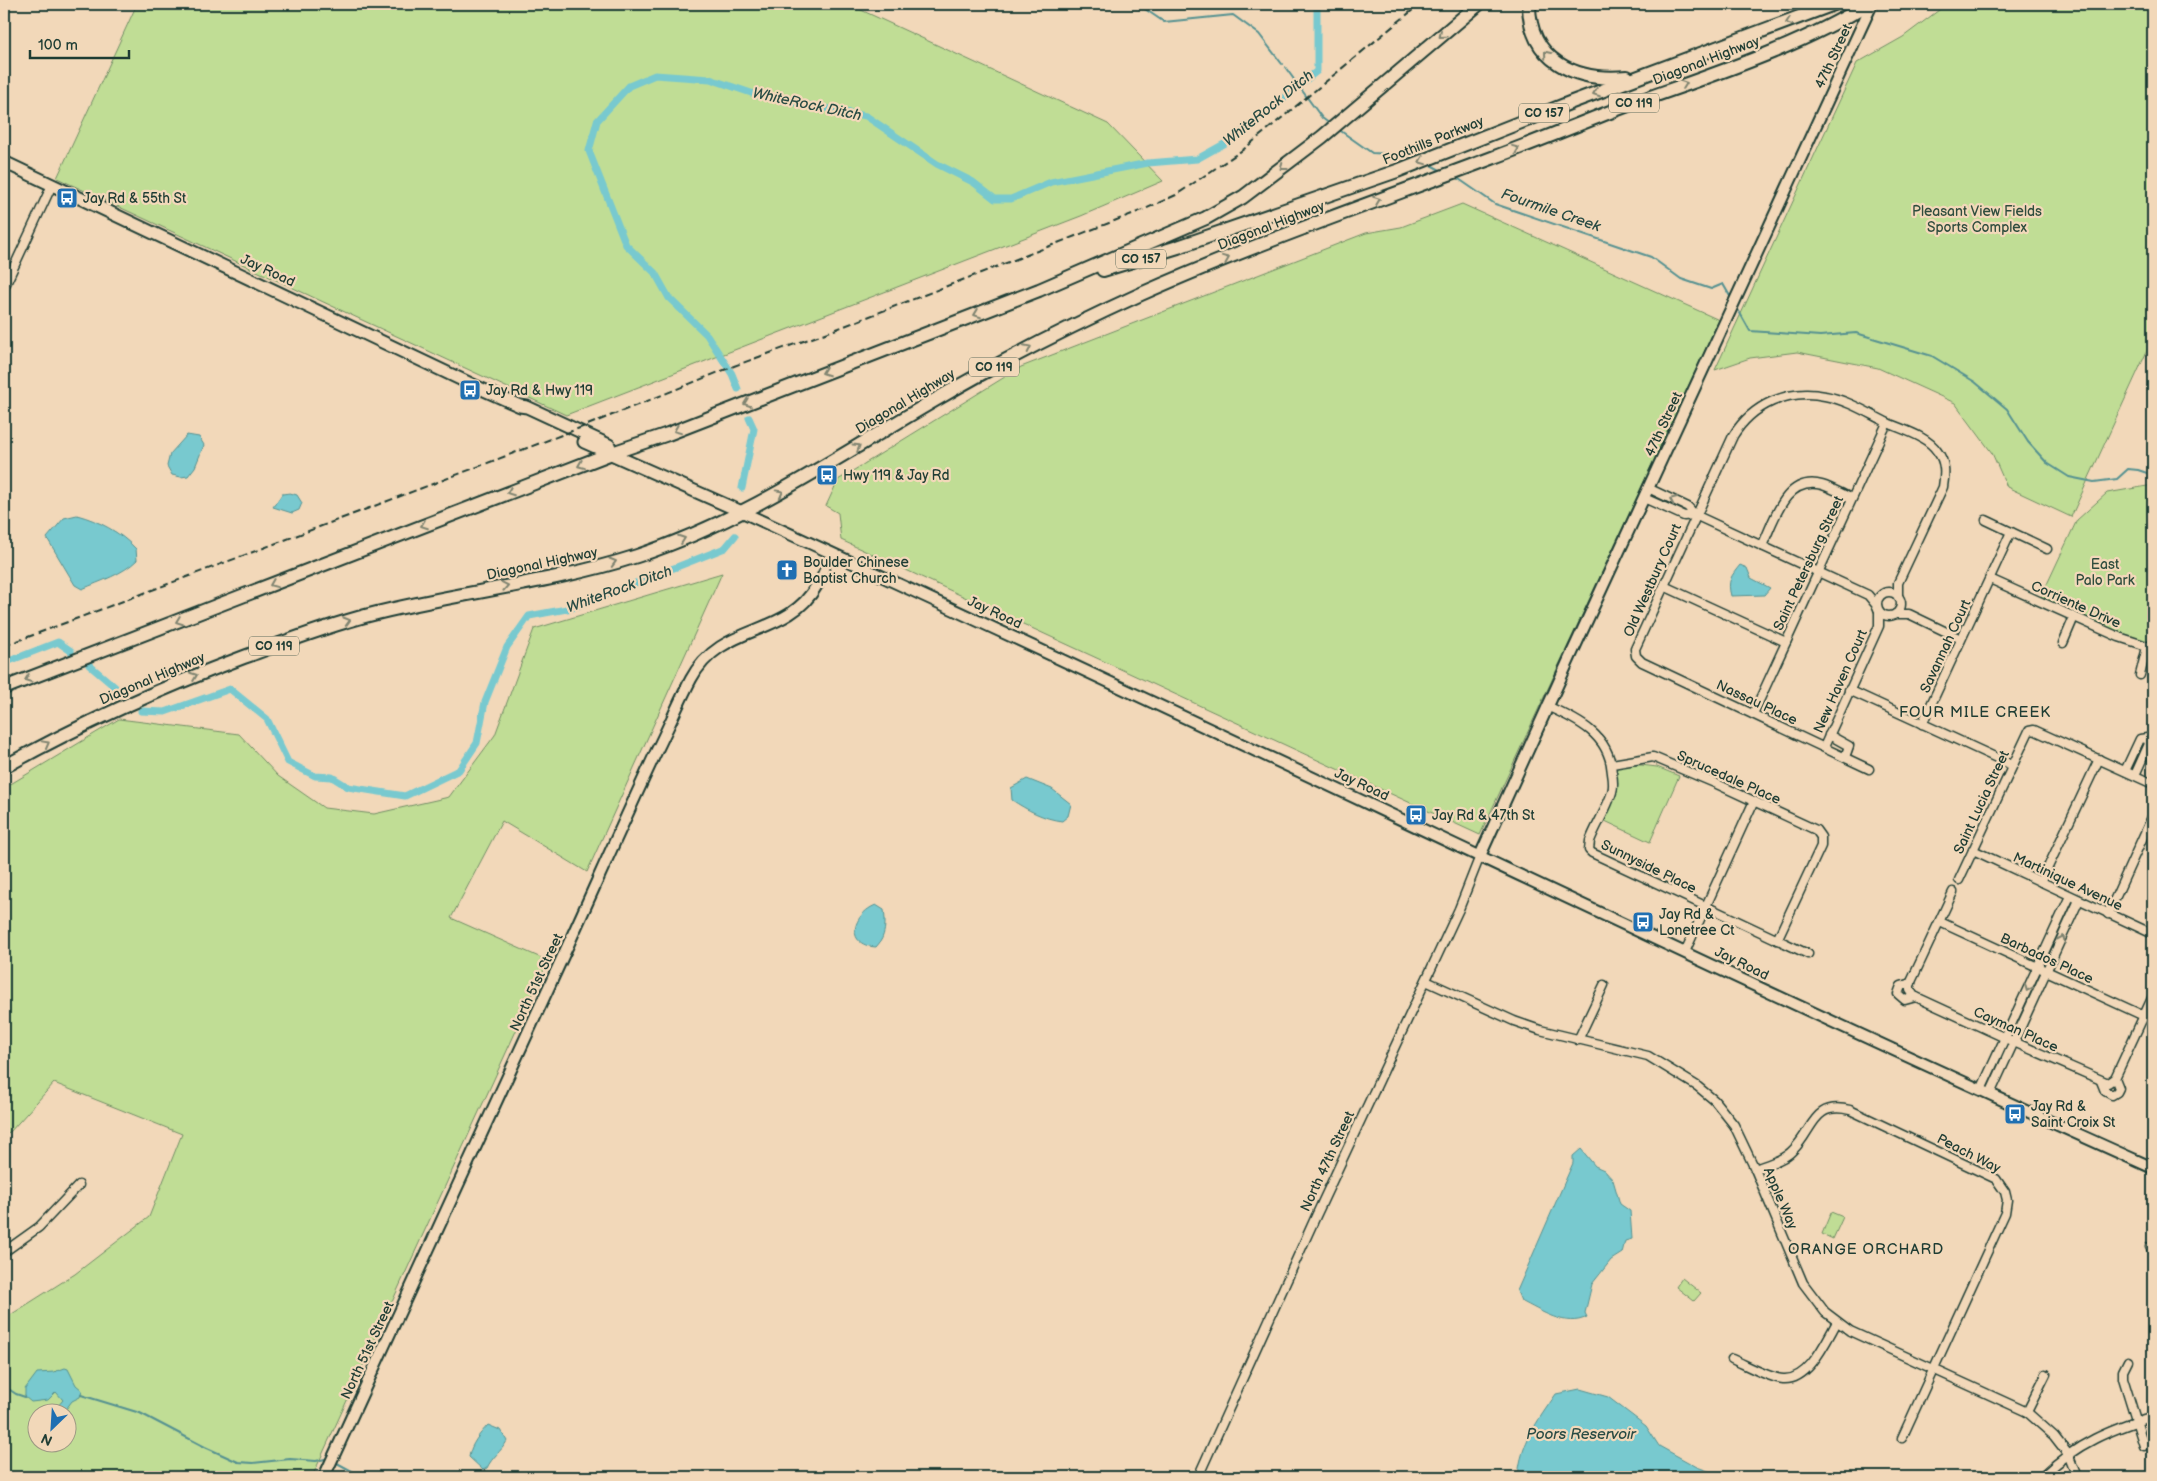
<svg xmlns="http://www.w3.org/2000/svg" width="2157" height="1481" font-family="'Balsamiq Sans',sans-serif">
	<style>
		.green { fill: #c0dd95; stroke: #708d64; fill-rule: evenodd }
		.water { fill: #78c9cf; stroke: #549191 }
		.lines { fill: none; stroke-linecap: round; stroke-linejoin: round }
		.stream { stroke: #549191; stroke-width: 2 }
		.canal { stroke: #78c9cf; stroke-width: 7 }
		.minor-casing { stroke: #1f3d34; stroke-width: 11 }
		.tertiary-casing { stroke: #1f3d34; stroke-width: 14 }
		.secondary-casing { stroke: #1f3d34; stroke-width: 15 }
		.trunk-casing { stroke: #1f3d34; stroke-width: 16 }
		.minor { stroke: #f2d8b9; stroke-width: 8 }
		.tertiary { stroke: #f2d8b9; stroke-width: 10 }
		.secondary { stroke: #f2d8b9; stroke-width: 11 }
		.trunk { stroke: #f2d8b9; stroke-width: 12 }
		.rail { stroke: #1f3d34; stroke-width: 2; stroke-dasharray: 8 4; stroke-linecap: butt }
		.oneway { stroke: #7e8370 }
		.labels { text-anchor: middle; stroke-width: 4.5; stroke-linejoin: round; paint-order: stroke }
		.shield { fill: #f2d8b9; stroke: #5e6c5c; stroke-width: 1 }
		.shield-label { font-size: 12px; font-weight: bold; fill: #1f3d34 }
		.street-label { font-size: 14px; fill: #1f3d34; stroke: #f2d8b9 }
		.poi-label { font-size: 14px; fill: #1f3d34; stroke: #f2d8b9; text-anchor: start }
		.park-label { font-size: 14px; fill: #2f4d3e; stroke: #f2d8b9 }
		.water-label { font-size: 15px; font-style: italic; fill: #284b44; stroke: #f2d8b9 }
		.neighbourhood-label { font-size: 15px; letter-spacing: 1px; fill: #1f3d34; stroke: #f2d8b9 }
	</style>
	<rect width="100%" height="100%" fill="#f2d8b9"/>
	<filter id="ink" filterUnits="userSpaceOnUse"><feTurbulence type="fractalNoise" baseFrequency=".02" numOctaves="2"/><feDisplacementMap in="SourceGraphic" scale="10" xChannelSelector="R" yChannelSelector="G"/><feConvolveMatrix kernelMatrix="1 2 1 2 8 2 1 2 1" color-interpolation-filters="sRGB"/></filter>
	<g filter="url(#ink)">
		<g class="green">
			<polygon points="137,4 848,4 1108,124 1163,181 1081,216 566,415 57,178"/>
			<polygon points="1947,4 2153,4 2153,338 2071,517 2007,487 1992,453 1955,403 1878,368 1797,352 1750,358 1715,370 1857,63 1903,37"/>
			<polygon points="1462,204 1719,320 1480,835 841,540 838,513 826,506 838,480 1021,367 1366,233 1401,227"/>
			<polygon points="2153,485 2153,644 2122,633 2041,597 2077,520 2107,493"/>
			<path d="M722,573L587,872L502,821L451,918L548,961L312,1477H4V1319L75,1274L149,1217L182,1134L54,1083L10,1132L4,1134V788L119,719L239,734L278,776L324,808L374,814L449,797L495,735L534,629ZM38,1414H68V1444H38Z"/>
			<path d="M1641,765L1657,767L1679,776L1650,842L1605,821C1614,801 1618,789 1616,766Z"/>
			<polygon points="1831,1212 1843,1217 1833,1239 1822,1234"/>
			<polygon points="1682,1278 1701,1293 1694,1301 1676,1287"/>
		</g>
		<g class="water">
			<polygon points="187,435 199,437 204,445 195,467 188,476 181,477 172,475 167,466 170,454"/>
			<polygon points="290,493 297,495 302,503 299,510 292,513 273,507 282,494"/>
			<path d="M77,515C99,521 120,532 136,549L137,560C123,574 101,581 82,589L75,585L47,538L64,518Z"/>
			<path d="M1740,565L1747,568L1751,578L1770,588L1764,595L1731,596C1727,581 1731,576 1740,565Z"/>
			<path d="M1027,779L1052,789L1071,804L1068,816L1062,821C1044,819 1027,810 1012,800L1011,788Z"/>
			<path d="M876,905L884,910C886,923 886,937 876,947C843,945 854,913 876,905Z"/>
			<path d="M1581,1149L1595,1166L1604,1170L1613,1180L1620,1204L1630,1211L1632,1239L1625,1241L1622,1253L1611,1260L1592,1284L1585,1313L1587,1317C1566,1328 1541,1311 1521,1301L1517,1291L1573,1163V1156Z"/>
			<polygon points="65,1368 68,1369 76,1385 82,1390 80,1397 72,1401 63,1413 52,1413 63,1400 56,1392 48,1400 31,1402 25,1397 25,1389 37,1373 54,1372"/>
			<path d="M1580,1389L1608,1397L1646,1426L1659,1446L1697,1467L1725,1477H1518C1521,1442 1537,1422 1556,1394Z"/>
			<path d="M488,1425L500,1430L507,1441C501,1452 492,1457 487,1468L483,1470L469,1457C471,1444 479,1435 488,1425Z"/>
		</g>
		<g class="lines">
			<g class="stream">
				<polyline points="1142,4 1142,7 1164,22 1233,15 1259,34 1282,64"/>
				<polyline points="1285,67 1322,118 1330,124"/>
				<polyline points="1338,129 1372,153 1410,155 1415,158"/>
				<polyline points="1429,164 1442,171"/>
				<polyline points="1456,177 1495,204 1651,257 1681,279 1711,289 1723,284 1731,298"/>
				<polyline points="1736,306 1750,331 1820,336 1856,333 1932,356 1975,382 2007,409 2028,442 2047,463 2069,477 2094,482 2117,479 2128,469 2138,470 2153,475"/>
				<polyline points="4,1386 16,1394 25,1397"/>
				<polyline points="81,1395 140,1413 205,1447 238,1462 253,1463 290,1459 316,1461 325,1459"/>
				<polyline points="337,1463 363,1477"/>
			</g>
			<g class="canal">
				<polyline points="738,389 732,374 707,335 669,298 655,273 626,245 589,151 597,121 629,86 655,75 710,79 760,96 866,116 937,164 973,182 995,199 1011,199 1051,182 1148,163 1197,159 1233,139 1317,71 1317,4"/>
				<polyline points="742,488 754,429 749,418"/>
				<polyline points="4,663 58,642 71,651"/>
				<polyline points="89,665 115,687"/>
				<polyline points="141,711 165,712 230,689 267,719 288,762 315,776 332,777 348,787 405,796 459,770 477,743 485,702 507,647 529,616 572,608 725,548 735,536"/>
			</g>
			<g class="minor-casing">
				<g id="minor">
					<polyline points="4,288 52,185"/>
					<polyline points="1648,488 1688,507 1695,515 1868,595 1877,606"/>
					<polyline points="1644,498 1684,516 1695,515"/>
					<polyline points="1986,520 2047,549"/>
					<path d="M1762,546C1774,521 1785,475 1822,485C1832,488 1842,494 1851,498"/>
					<polyline points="1990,579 2119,637 2153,648"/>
					<polyline points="817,585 832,553"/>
					<polyline points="1664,586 1786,642"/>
					<circle cx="1889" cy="604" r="12"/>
					<polyline points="1896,614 1909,614 1961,639"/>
					<polyline points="2063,643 2074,617"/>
					<polyline points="2140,675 2147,647"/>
					<polyline points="1849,690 2012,765"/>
					<path d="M1547,706C1578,720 1610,735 1612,773C1613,779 1614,786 1612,792C1607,809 1596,825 1590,841L1589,850L1592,853L1808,954"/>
					<polyline points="1753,714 1887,423"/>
					<polyline points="1922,724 2011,532"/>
					<polyline points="1829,735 1849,746 1845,757"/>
					<polyline points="1824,747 1879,626 1879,612"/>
					<polyline points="1612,764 1653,757 1717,784 1816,830 1821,837 1821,846 1777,940"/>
					<path d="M1869,769L1642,662L1636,656L1635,649L1733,436C1752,405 1788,388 1825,396C1847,400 1868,413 1888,423C1903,430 1927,436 1937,451C1946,462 1945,474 1943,487L1898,583V597"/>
					<polyline points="2125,771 2140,739 2147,738 2149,744 2135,775"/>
					<polyline points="1973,850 2153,934"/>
					<polyline points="1959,880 2029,731 2034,730 2153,784"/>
					<polyline points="2041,882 2099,759"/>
					<polyline points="1953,892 1910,984 1910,990 1914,996 2014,1042 2108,1083 2115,1078 2153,996"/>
					<polyline points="2108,914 2153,815"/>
					<polyline points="1940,922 2144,1016"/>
					<polyline points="1685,952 1754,801"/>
					<polyline points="1426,981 1514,1021 1540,1030 1648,1056 1697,1086 1714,1100 1734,1125 1755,1169 1803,1283 1825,1312 1850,1331 2027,1412 2054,1436 2068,1454 2077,1477"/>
					<polyline points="1911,983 1901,986 1898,994 1905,1000 1916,997"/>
					<polyline points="1578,1040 1604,985"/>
					<polyline points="2101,1081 2105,1091 2112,1095 2117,1092 2119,1088 2115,1078"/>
					<polyline points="1981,1090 2070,896"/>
					<polyline points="1990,1094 2079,900"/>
					<path d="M1755,1169C1768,1164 1784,1160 1793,1150C1814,1130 1812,1101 1850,1110L1996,1179L2005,1192L2007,1200L2005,1213L1902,1438"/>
					<polyline points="2150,1247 2153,1249"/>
					<polyline points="4,1252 39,1227 79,1185"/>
					<path d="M1732,1359C1746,1365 1769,1378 1783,1379C1809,1381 1826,1341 1837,1322"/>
					<polyline points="2128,1361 2123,1371 2123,1378 2144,1446"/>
					<polyline points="2027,1412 2046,1374"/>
					<path d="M2044,1475C2077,1443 2110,1430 2153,1416"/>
					<polyline points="1198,1477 1316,1216 1459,909 1480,856"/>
				</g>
			</g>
			<g class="tertiary-casing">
				<g id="tertiary">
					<path d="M742,512C1214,727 1680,956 2153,1168"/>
					<polyline points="1480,856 1572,653 1872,4"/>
					<path d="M324,1477C403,1303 484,1129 564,954C595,886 625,818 657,750C669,726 679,702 691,679C722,621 787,639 817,585"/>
				</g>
			</g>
			<g class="secondary-casing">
				<g id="secondary">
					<polyline points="4,162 475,386 520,406 527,407 609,445 612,453"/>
					<polyline points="584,442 742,512"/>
				</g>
			</g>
			<g class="trunk-casing">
				<g id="trunk">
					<path d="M1529,4C1529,61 1576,82 1627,77"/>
					<polyline points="1103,270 1178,247 1397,171 1572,102 1834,4"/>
					<polyline points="4,688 612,453 668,434 1039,290 1206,218 1243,197 1322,137 1479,4"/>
					<path d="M4,767C81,724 161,688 244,657C285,642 326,626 369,615C457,592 550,584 637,556C749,519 841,454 942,396C1007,358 1073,325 1141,294C1256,243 1375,202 1492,158C1533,143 1574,126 1615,110C1698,79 1793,51 1868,4"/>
				</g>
			</g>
			<use href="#minor" class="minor"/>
			<use href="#tertiary" class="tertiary"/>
			<use href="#secondary" class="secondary"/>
			<use href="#trunk" class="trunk"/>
			<polyline class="rail" points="4,646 364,510 585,426 734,366 834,330 1145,209 1176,195 1244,149 1420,4"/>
		</g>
		<defs><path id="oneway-chevron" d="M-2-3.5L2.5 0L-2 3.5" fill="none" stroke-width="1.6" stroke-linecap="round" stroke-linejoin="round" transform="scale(1.25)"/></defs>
		<g class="oneway">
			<use href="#oneway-chevron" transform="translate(1789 22) rotate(160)"/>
			<use href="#oneway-chevron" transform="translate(1442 35) rotate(140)"/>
			<use href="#oneway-chevron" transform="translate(1547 54) rotate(-130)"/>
			<use href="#oneway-chevron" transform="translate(1684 84) rotate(-20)"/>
			<use href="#oneway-chevron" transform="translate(1596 93) rotate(159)"/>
			<use href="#oneway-chevron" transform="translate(1516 149) rotate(-22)"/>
			<use href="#oneway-chevron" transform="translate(1422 161) rotate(158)"/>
			<use href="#oneway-chevron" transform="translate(1283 167) rotate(142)"/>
			<use href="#oneway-chevron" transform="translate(1377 200) rotate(-21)"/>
			<use href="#oneway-chevron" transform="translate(1226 259) rotate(-22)"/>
			<use href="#oneway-chevron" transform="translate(977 314) rotate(159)"/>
			<use href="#oneway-chevron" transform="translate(1028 348) rotate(-26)"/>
			<use href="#oneway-chevron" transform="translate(825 372) rotate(159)"/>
			<use href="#oneway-chevron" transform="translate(747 403) rotate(159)"/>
			<use href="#oneway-chevron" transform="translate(677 430) rotate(158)"/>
			<use href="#oneway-chevron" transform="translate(857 447) rotate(-32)"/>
			<use href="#oneway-chevron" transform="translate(581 465) rotate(158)"/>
			<use href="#oneway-chevron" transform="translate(510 492) rotate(159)"/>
			<use href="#oneway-chevron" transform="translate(780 493) rotate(-29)"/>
			<use href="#oneway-chevron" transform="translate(1673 500) rotate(-155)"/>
			<use href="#oneway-chevron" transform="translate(424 525) rotate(159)"/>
			<use href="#oneway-chevron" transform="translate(682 539) rotate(-20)"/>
			<use href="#oneway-chevron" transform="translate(613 562) rotate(-16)"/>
			<use href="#oneway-chevron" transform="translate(273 584) rotate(158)"/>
			<use href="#oneway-chevron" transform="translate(505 586) rotate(-11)"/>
			<use href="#oneway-chevron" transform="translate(179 621) rotate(159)"/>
			<use href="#oneway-chevron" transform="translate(347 621) rotate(-16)"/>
			<use href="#oneway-chevron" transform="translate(194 676) rotate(-21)"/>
			<use href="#oneway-chevron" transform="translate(28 679) rotate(159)"/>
			<use href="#oneway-chevron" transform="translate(46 744) rotate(-29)"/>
			<use href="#oneway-chevron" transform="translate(2062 939) rotate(-66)"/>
			<use href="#oneway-chevron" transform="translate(2028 988) rotate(114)"/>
		</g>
	</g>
	<defs>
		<g id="bus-square" transform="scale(1.125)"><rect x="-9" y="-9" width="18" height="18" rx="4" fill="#1f6fb2" stroke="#f2d8b9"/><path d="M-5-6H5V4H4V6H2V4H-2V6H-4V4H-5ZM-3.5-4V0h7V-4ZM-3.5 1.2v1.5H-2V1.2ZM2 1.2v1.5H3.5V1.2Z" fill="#fff"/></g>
		<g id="church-square" transform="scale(1.125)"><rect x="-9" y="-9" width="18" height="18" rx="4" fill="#1f6fb2" stroke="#f2d8b9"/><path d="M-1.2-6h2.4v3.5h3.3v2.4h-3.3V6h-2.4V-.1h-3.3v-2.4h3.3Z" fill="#fff"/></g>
	</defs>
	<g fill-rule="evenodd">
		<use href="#bus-square" x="67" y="198"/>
		<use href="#bus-square" x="470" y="390"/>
		<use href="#bus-square" x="827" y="475"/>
		<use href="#church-square" x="787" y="570"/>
		<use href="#bus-square" x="1416" y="815"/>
		<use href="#bus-square" x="1643" y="922"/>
		<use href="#bus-square" x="2015" y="1114"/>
	</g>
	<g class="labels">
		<g class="shield">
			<rect x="1609" y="93.5" width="50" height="19" rx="4"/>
			<rect x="1519" y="103.5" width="50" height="19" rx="4"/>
			<rect x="1116" y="249.5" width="50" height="19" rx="4"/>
			<rect x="969" y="357.5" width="50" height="19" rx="4"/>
			<rect x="249" y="636.5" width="50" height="19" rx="4"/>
		</g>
		<g class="shield-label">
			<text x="1634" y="107">CO 119</text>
			<text x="1544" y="117">CO 157</text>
			<text x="1141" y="263">CO 157</text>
			<text x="994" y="371">CO 119</text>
			<text x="274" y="650">CO 119</text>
		</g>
		<g class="street-label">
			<text transform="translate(1833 56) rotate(-65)" y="5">47th Street</text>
			<text transform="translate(1706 60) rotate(-21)" y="5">Diagonal Highway</text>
			<text transform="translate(1433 140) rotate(-22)" y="5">Foothills Parkway</text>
			<text transform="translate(1271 225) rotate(-21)" y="5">Diagonal Highway</text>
			<text transform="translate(268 270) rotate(25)" y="5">Jay Road</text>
			<text transform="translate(905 401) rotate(-31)" y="5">Diagonal Highway</text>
			<text transform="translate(1663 424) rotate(-65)" y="5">47th Street</text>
			<text transform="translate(542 563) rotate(-12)" y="5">Diagonal Highway</text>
			<text transform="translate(1808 563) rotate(-65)" y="5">Saint Petersburg Street</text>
			<text transform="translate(1652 580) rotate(-66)" y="5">Old Westbury Court</text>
			<text transform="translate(2076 604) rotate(24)" y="5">Corriente Drive</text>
			<text transform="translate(995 612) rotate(25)" y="5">Jay Road</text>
			<text transform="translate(1945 646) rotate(-65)" y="5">Savannah Court</text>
			<text transform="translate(152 678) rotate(-23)" y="5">Diagonal Highway</text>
			<text transform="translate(1840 681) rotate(-66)" y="5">New Haven Court</text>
			<text transform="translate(1757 702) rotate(25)" y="5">Nassau Place</text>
			<text transform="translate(1729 777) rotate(24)" y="5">Sprucedale Place</text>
			<text transform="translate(1362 784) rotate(25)" y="5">Jay Road</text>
			<text transform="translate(1981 802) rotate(-65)" y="5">Saint Lucia Street</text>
			<text transform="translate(1649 866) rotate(26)" y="5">Sunnyside Place</text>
			<text transform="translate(2068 881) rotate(25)" y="5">Martinique Avenue</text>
			<text transform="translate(2047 958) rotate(25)" y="5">Barbados Place</text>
			<text transform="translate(1742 963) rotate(26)" y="5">Jay Road</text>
			<text transform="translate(536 982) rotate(-65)" y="5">North 51st Street</text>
			<text transform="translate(2016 1029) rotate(24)" y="5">Cayman Place</text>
			<text transform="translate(1969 1153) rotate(27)" y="5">Peach Way</text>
			<text transform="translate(1327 1161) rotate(-65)" y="5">North 47th Street</text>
			<text transform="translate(1781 1198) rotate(67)" y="5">Apple Way</text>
			<text transform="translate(367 1350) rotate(-65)" y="5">North 51st Street</text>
		</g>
		<g class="poi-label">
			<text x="83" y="203">Jay Rd &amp; 55th St</text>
			<text x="486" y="395">Jay Rd &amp; Hwy 119</text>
			<text x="843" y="480">Hwy 119 &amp; Jay Rd</text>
			<text x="803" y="567">Boulder Chinese<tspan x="803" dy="16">Baptist Church</tspan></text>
			<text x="1432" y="820">Jay Rd &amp; 47th St</text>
			<text x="1659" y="919">Jay Rd &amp;<tspan x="1659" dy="16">Lonetree Ct</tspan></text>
			<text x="2031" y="1111">Jay Rd &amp;<tspan x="2031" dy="16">Saint Croix St</tspan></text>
		</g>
		<g class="park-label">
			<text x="1977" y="216">Pleasant View Fields<tspan x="1977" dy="16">Sports Complex</tspan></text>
			<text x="2105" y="569">East<tspan x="2105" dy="16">Palo Park</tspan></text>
		</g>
		<g class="water-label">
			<text transform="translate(807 104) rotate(12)" y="5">WhiteRock Ditch</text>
			<text transform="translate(1268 108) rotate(-39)" y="5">WhiteRock Ditch</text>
			<text transform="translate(1551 210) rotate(19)" y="5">Fourmile Creek</text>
			<text transform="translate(619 589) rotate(-20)" y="5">WhiteRock Ditch</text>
			<text x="1581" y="1439">Poors Reservoir</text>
		</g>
		<g class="neighbourhood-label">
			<text x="1975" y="717">FOUR MILE CREEK</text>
			<text x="1866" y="1254">ORANGE ORCHARD</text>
		</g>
	</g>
	<rect width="2157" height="1481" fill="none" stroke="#f2d8b9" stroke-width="20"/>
	<rect x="10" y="10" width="2137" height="1461" fill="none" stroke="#1f3d34" stroke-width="2" filter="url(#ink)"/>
	<g transform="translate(52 1428) rotate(205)"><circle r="24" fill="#f2d8b9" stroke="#9e9a84"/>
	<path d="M0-4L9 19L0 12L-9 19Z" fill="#1f6fb2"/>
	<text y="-8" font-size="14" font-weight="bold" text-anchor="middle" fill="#1f3d34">N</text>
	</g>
	<path d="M30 50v8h99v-8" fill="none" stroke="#1f3d34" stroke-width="2.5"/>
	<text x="38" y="50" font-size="15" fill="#1f3d34" stroke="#f2d8b9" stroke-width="4" paint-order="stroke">100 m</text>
</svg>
